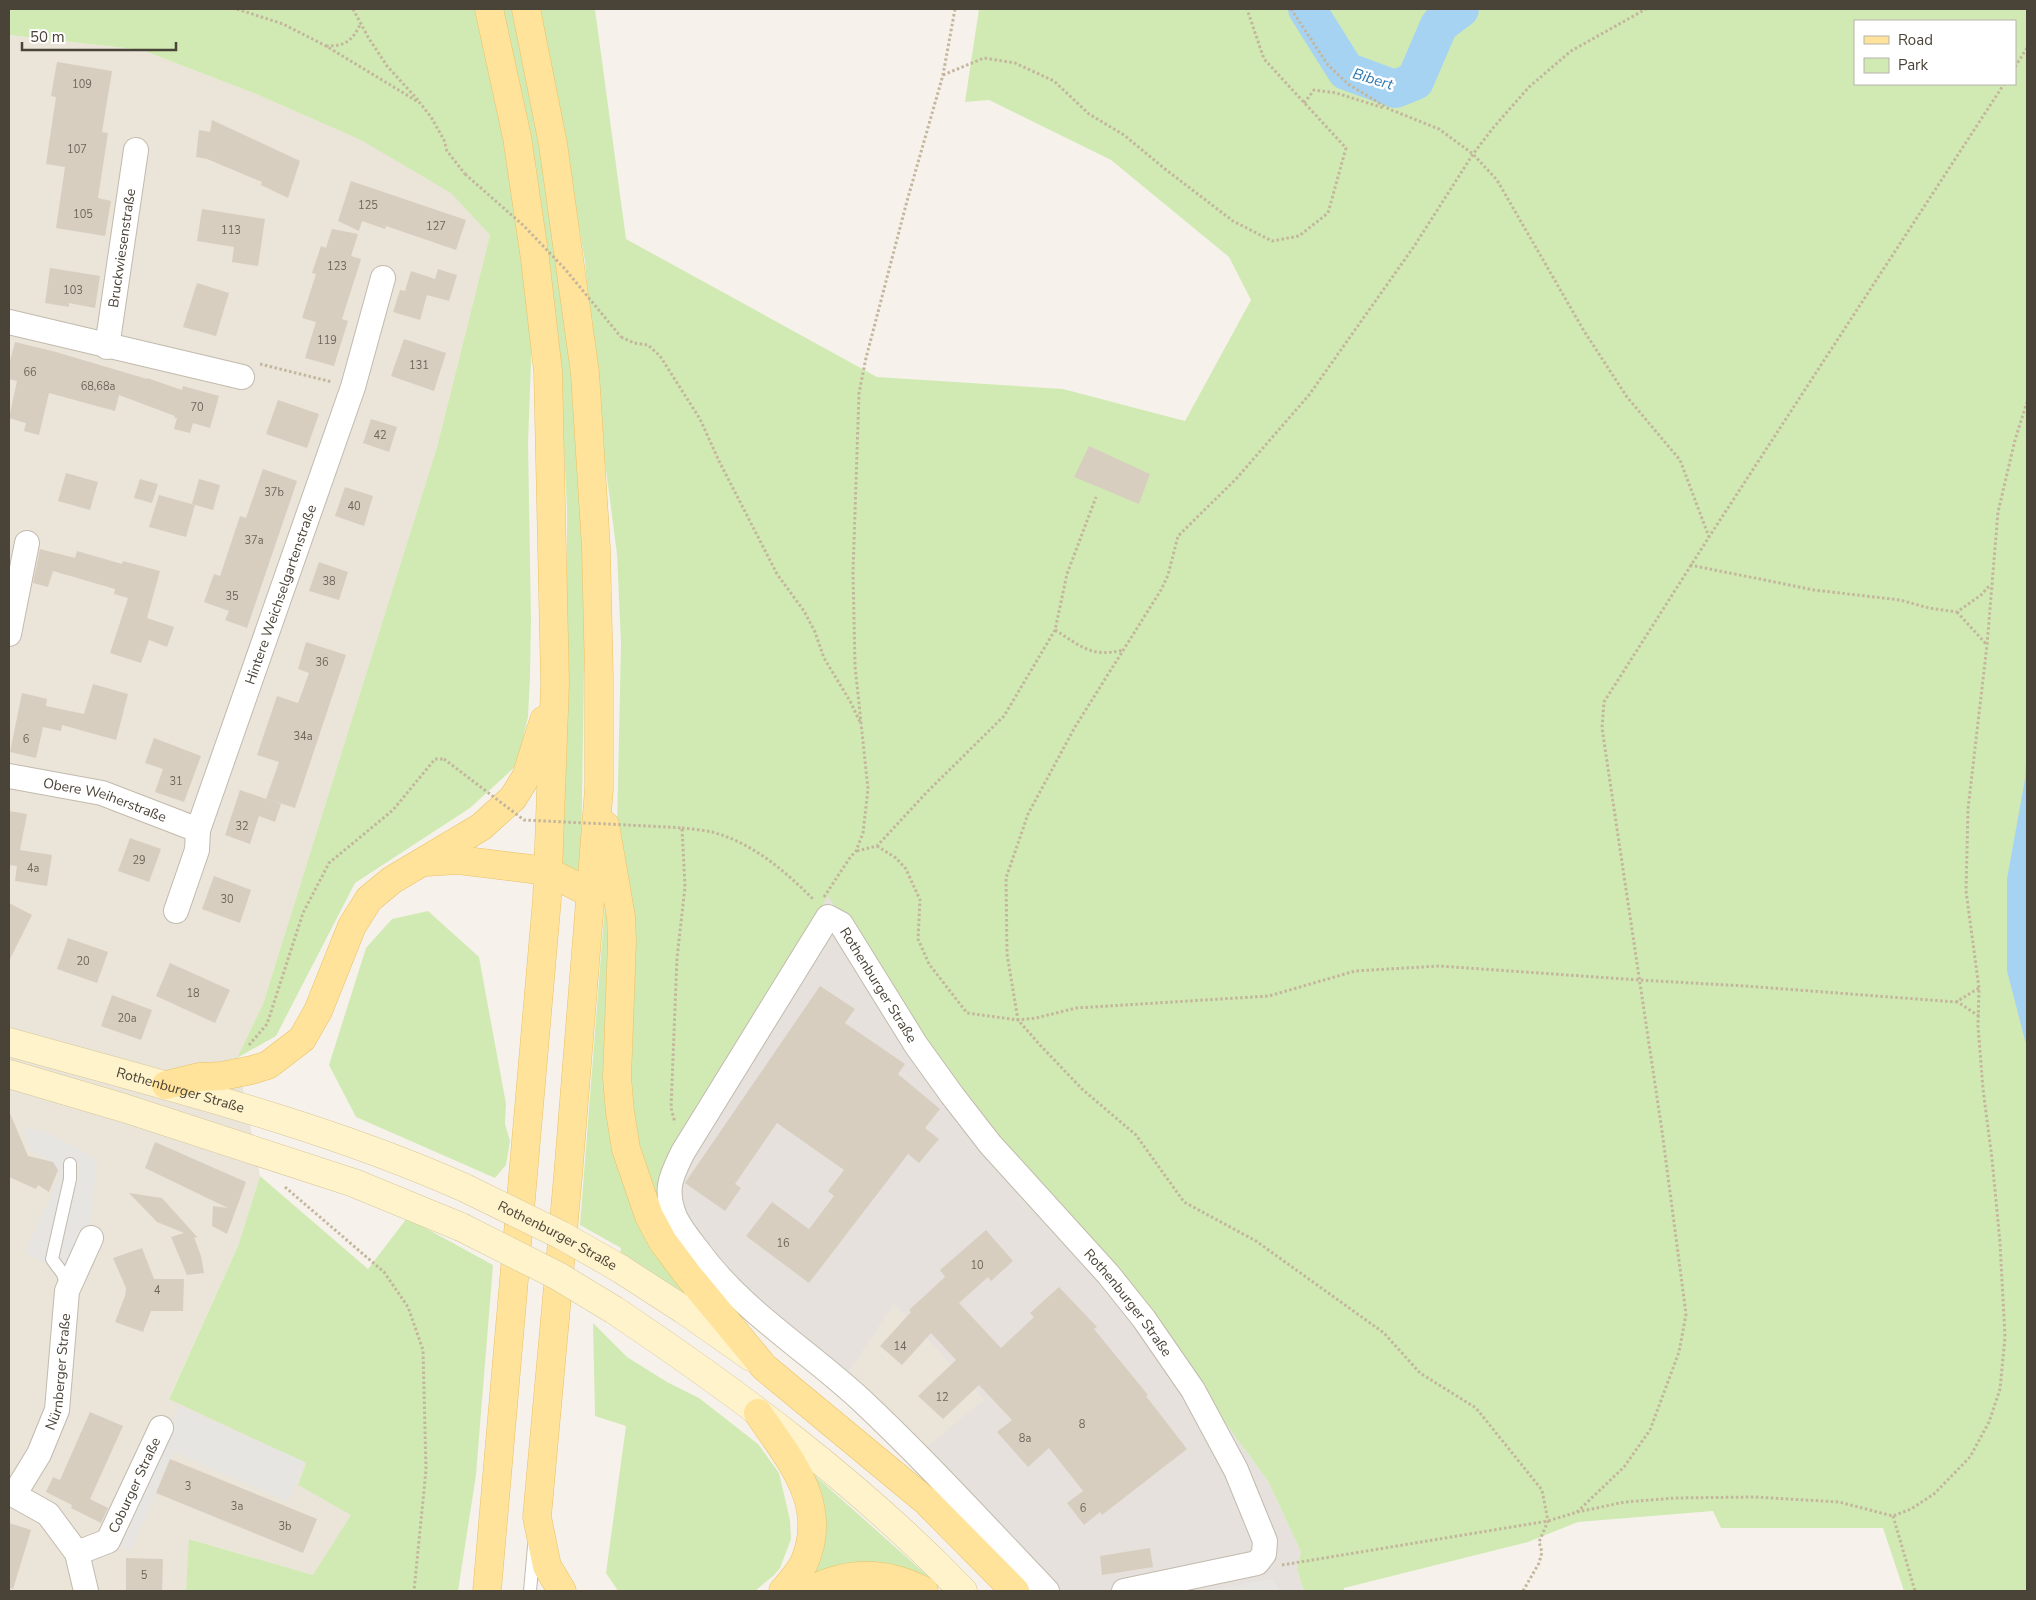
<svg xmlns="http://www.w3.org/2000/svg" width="2036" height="1600" font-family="'Nunito Sans',sans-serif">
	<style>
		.residential { fill: #eae4d9 }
		.industrial { fill: #e6e1dc }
		.green { fill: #d1eab3; fill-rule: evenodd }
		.parking { fill: #e7e5e2 }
		.water { fill: #a7d3f3 }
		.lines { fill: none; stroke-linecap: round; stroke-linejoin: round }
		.river { stroke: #a7d3f3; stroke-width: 38 }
		.building { fill: #d8cec0 }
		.lane-casing { stroke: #c2baad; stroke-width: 14 }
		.street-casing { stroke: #c2baad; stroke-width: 26 }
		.secondary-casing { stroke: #d7c79a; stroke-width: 29 }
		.primary-casing { stroke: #e8c167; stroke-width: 29 }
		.path { stroke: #c4b69d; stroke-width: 3; stroke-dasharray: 2.5 2.5; stroke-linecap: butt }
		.lane { stroke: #fff; stroke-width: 12 }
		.street { stroke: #fff; stroke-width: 24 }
		.secondary { stroke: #fff3cb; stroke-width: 28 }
		.primary { stroke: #ffe39a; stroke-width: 28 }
		.secondary-bridge-casing { stroke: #d7c79a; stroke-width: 29; stroke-linecap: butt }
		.path-bridge { stroke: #c4b69d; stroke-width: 3; stroke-dasharray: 2.5 2.5; stroke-linecap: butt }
		.secondary-bridge { stroke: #fff3cb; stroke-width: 28 }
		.labels { text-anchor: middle; stroke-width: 5; stroke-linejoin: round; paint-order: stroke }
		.number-label { font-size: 11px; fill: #6e665a }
		.street-label { font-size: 14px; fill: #4a4338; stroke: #fff }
		.water-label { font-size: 15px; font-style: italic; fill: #2c79b2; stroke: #fff }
	</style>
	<rect width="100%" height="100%" fill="#f6f2eb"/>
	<g class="residential">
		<polygon points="9,35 142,50 256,94 362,140 452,193 490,235 437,447 263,1004 237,1058 260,1176 238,1246 169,1398 306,1463 298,1485 352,1515 313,1575 190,1539 186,1591 9,1591"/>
		<polygon points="894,1304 985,1401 925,1448 846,1376"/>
	</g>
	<polygon class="industrial" points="828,895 905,1013 1192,1378 1268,1481 1301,1552 1297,1570 1304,1591 1053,1591 925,1448 984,1400 894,1304 846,1376 733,1280 700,1239 661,1173"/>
	<g class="green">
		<polygon points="9,9 476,9 507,154 532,336 528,443 531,618 530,677 528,717 517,765 470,808 355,883 276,1036 237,1058 263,1004 437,447 490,235 451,193 361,140 256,94 142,50 9,35"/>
		<polygon points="501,9 515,9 561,267 579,452 585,608 581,863 576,874 561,866 567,677 567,509 564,450 555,337"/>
		<path d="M538,9H595L626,239L877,377L1063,389L1185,421L1251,300L1229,257L1111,160L989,100L965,102L979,9H2027V1591H1904L1883,1528H1721L1713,1511L1578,1522L1528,1542L1344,1588V1591H1304L1297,1570L1301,1552L1268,1481L1192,1378L1009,1148L905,1013L828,896L661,1173V1193L649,1194L633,1142L617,829L621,643L617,554L603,447L585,262L563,131ZM1855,21H2015V84H1855Z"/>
		<polygon points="605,903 607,904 611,951 609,1075 699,1306 652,1273 620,1253 621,1248 580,1225"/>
		<polygon points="428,911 479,957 506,1104 505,1124 510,1141 506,1165 495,1178 356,1117 329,1065 366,948 392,919"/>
		<polygon points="260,1176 368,1269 407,1218 493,1265 476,1475 458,1591 186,1591 189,1539 313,1575 351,1515 298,1485 306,1463 169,1399 238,1246"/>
		<polygon points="593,1323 627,1357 667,1382 699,1398 758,1444 779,1473 790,1520 791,1539 780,1568 774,1575 755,1591 618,1591 606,1573 626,1426 595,1416"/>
		<polygon points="813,1474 930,1578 929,1582 807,1577"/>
	</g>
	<g class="parking">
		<polygon points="24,1128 45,1131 97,1160 90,1227 63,1274 25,1252 61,1174 52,1162 30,1149"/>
		<polygon points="178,1406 305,1462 288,1502 174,1452 130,1551 117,1545"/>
		<polygon points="1272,1579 1280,1591 1206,1591"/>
	</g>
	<polygon class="water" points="2027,740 2027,1048 2007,971 2007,879 2025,779"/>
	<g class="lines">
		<polyline class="river" points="1307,9 1346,71 1395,89 1415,81 1439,25 1460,9"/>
	</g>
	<g class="building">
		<polygon points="57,62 112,71 102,132 108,133 98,198 111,201 105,236 56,228 65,167 46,164 56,97 51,96"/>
		<polygon points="212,120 300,161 288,198 261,185 262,182 207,159 196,157 199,130 210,132"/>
		<polygon points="351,181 466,220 456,250 386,226 385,229 362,221 359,231 338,221"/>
		<polygon points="202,209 265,219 258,266 232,262 234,247 197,241"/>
		<polygon points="332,229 358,234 351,256 361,259 342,319 348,321 334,366 305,358 316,322 302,318 316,274 312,273 321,246 326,248"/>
		<polygon points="50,268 100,276 95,308 69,303 69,307 45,303"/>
		<polygon points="438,269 457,275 449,301 427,295 420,320 393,312 400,290 405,291 411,271 435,279"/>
		<polygon points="197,283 229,293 216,336 183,327"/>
		<polygon points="404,339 446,353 434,391 391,376"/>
		<polygon points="15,342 56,352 147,379 147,378 182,390 183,386 219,396 210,428 193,423 190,433 174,429 177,418 174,418 175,416 119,395 115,411 49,393 39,435 24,431 26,423 9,418 17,381 9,379 9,365"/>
		<polygon points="278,400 319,414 307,448 266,434"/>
		<polygon points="371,419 397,427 389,452 363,443"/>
		<polygon points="1089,446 1150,474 1139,504 1074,477"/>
		<polygon points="263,469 297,481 247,628 225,620 229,611 204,602 214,574 220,576 240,516 246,518"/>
		<polygon points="66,473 98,482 90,510 58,501"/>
		<polygon points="140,479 158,484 152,503 134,498"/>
		<polygon points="199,479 220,485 213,510 192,504"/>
		<polygon points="345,487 373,496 364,526 335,516"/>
		<polygon points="159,495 195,505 186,537 149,527"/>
		<polygon points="40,549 75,558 77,551 122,564 123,561 160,571 147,618 174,627 167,647 149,640 141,663 110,653 128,598 114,594 115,589 53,571 48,587 33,583"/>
		<polygon points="319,562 348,572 339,600 309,591"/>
		<polygon points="306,642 346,655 295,808 267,799 281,804 275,822 259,816 250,844 225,835 240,790 266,799 279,762 257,755 277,696 298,703 309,673 298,669"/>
		<polygon points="93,684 128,694 116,740 62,725 61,731 43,727 36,758 10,752 22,693 47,699 46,706 84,714"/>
		<polygon points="154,738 201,756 184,802 155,792 163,769 145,763"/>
		<polygon points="9,811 27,814 20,850 52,855 47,886 15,881 17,866 9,865"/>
		<polygon points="130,838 161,849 149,882 118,871"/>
		<polygon points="214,876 251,890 240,923 202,909"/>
		<polygon points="9,903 32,915 9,961"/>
		<polygon points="68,938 108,952 97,983 57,969"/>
		<polygon points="170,963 230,990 215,1023 156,996"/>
		<polygon points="820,986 855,1009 845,1023 905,1064 898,1074 940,1109 925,1128 939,1139 919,1163 908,1154 809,1283 746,1236 772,1202 809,1229 834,1196 828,1191 844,1170 777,1123 735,1184 741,1188 725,1211 685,1183"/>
		<polygon points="112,995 152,1010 141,1040 101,1026"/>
		<polygon points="9,1111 28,1156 53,1162 58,1170 49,1192 38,1185 36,1189 9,1177"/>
		<polygon points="155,1142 246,1182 227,1234 212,1226 213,1206 228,1208 145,1168"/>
		<polygon points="129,1193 162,1198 198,1238 194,1237 201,1256 204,1273 187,1275 171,1237 184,1233 157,1222"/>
		<polygon points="986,1230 1013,1261 991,1281 988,1277 959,1303 1001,1348 1034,1317 1030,1313 1059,1287 1097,1327 1094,1329 1148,1395 1146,1396 1187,1449 1102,1515 1100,1512 1084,1525 1067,1503 1083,1491 1049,1448 1028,1467 997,1432 1012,1420 979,1385 943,1419 918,1396 956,1360 931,1333 902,1365 880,1346 911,1312 909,1310 945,1277 940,1270"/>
		<polygon points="142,1248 154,1279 184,1279 183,1311 151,1311 143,1332 115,1322 125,1296 126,1288 113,1258"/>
		<polygon points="90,1412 123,1426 90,1499 108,1508 101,1523 71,1508 72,1505 46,1492 53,1477 60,1480"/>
		<polygon points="170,1459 317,1519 303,1553 156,1493"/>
		<polygon points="9,1523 31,1530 13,1589 9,1588"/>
		<polygon points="1150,1548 1153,1567 1102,1575 1100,1556"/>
		<polygon points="126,1558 163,1559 162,1591 126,1591"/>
	</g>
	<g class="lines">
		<g class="lane-casing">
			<g id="lane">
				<polyline points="67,1288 63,1274 52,1259 70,1179 70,1164"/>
				<polyline points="530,1591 534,1546"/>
			</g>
		</g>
		<g class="street-casing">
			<g id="street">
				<polyline points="9,322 242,377"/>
				<path id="s1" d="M107,347L136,150"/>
				<polyline points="9,634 27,543"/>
				<path id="s2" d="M9,776L102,793L198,830"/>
				<path id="s3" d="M176,911L197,850L198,830L353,387L383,278"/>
				<path id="s4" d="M9,1493L14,1495L39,1454L57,1410L67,1291L91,1238"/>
				<polyline points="14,1495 48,1514 77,1553"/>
				<path id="s5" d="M86,1591L77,1553L108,1541L161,1428"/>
				<path id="s6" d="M1047,1591C985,1526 925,1460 860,1399C805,1348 740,1310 696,1248C688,1238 680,1228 675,1217C664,1190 671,1176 683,1152L828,917L841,924L916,1045L952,1095L990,1144L1108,1274L1144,1319L1193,1390L1236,1470L1265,1541L1264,1554L1257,1563L1124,1591"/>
			</g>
		</g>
		<g class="secondary-casing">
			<g id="secondary">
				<path id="s7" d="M9,1042C162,1085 319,1123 465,1188"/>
				<polyline points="9,1074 124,1108 354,1183 461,1227"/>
				<polyline points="619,1268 684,1310 751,1357"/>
				<path d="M614,1310C738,1393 859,1483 963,1591"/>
			</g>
		</g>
		<g class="primary-casing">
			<g id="primary">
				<polyline points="526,9 553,144 585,373 596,547 599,676 599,789 568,1176 537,1517 547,1566 562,1591"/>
				<polyline points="605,825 621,917 622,942 617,1078 620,1112 626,1149 649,1216 663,1242 687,1274 764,1367 926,1501 1015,1591"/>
				<polyline points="426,862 458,860 547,871 590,893"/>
				<polyline points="166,1085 199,1077 222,1076 252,1070 268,1065 302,1039 318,1011 352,926 369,899 392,880 481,827 513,798 526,777 544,720"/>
				<path d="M758,1413C789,1459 830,1504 804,1563C799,1573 790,1583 783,1591"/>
				<polyline points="487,1591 547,899 555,683 548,371 535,259 517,137 489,9"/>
				<path d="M809,1591C847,1571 886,1571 924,1591"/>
			</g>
		</g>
		<g class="path">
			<polyline points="237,9 283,24 326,46 420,103 431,117 444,140 447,151 465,174"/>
			<polyline points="353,9 368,37 387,66 418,100"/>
			<polyline points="1291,9 1328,65 1348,84 1389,109 1439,129 1473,154 1497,180 1584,331 1627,397 1680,460 1709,537"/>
			<path d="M326,46C346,46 352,41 361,23"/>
			<polyline points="2015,67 2027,48"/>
			<polyline points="943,75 984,58 1015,63 1054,81 1089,114 1124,135 1165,169 1233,221 1272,241 1299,236 1328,213 1346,148 1264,59 1247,9"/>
			<polyline points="1304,103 1314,90 1336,93 1384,108"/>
			<polyline points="621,337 634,343 648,345 660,356 700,419 719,461 777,574 804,611 815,632 824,658 850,701 860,722"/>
			<polyline points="260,364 332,382"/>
			<polyline points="1690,565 1814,590 1900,600 1929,608 1957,612 1981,595 1990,585"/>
			<polyline points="1957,612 1987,645"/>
			<path d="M1055,630C1081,646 1091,658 1123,650"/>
			<polyline points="668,827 682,828 685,887 677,958 671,1108 675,1123"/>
			<path d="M682,828C692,829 703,830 712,832C753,843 785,871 814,900"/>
			<polyline points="877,846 896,858 906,869 920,900 918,939 929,964 967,1013 1018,1020 1036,1018 1076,1008 1269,996 1355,971 1439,966 1639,980 1745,986 1956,1002 1979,988"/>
			<polyline points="857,851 877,846 926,793 1004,716 1055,630 1067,574 1096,497"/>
			<polyline points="824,897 849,859 856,851 863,833 868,789 855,666 853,572 859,393 866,358 907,201 943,75 955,9"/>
			<polyline points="1956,1001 1979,1016"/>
			<polyline points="249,1045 267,1024 303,913 329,863 393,810 435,759 444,759"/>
			<polyline points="285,1187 384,1272 408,1307 423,1350 426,1470 414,1591"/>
			<polyline points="1577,1512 1624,1467 1650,1430 1679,1352 1686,1314 1662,1131 1602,728 1604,702 1709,537 2004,84"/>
			<polyline points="1893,1516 1915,1591"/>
			<polyline points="1282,1565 1548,1521 1577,1512 1625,1502 1675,1498 1755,1497 1839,1502 1893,1516 1911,1509 1934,1494 1970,1457 1989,1422 2000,1389 2005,1337 2000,1242 1992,1159 1983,1089 1978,1026 1979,988 1966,891 1968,809 1987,645 1998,512 2015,440 2027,402"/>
			<polyline points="1523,1591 1539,1563 1542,1552 1539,1542 1548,1521 1542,1490 1476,1408 1420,1373 1384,1333 1256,1241 1184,1202 1136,1135 1082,1089 1040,1045 1018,1020 1007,954 1006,878 1028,814 1075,727 1161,590 1168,575 1178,536 1236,479 1309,395 1415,245 1473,154 1493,128 1529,87 1571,51 1646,9"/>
		</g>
		<use href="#lane" class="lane"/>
		<use href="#street" class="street"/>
		<use href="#secondary" class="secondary"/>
		<use href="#primary" class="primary"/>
		<g class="secondary-bridge-casing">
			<g id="secondary-bridge">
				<path id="s8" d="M465,1188L561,1235L619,1268"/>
				<polyline points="461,1227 558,1276 614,1310"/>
			</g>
		</g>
		<g class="path-bridge">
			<polyline points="465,174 524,226 565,269 621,337"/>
			<polyline points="444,759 524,820 668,827"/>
		</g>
		<use href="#secondary-bridge" class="secondary-bridge"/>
	</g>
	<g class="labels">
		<g class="number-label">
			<text x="82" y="88">109</text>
			<text x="77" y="153">107</text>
			<text x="368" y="209">125</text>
			<text x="83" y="218">105</text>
			<text x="436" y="230">127</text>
			<text x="231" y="234">113</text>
			<text x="337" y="270">123</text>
			<text x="73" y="294">103</text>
			<text x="327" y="344">119</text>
			<text x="419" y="369">131</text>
			<text x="30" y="376">66</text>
			<text x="98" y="390">68,68a</text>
			<text x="197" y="411">70</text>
			<text x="380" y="439">42</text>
			<text x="274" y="496">37b</text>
			<text x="354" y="510">40</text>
			<text x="254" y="544">37a</text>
			<text x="329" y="585">38</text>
			<text x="232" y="600">35</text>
			<text x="322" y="666">36</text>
			<text x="303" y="740">34a</text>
			<text x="26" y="743">6</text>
			<text x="176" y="785">31</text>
			<text x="242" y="830">32</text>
			<text x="139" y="864">29</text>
			<text x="33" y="872">4a</text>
			<text x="227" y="903">30</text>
			<text x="83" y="965">20</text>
			<text x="193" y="997">18</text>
			<text x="127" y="1022">20a</text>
			<text x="783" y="1247">16</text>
			<text x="977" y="1269">10</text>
			<text x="157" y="1294">4</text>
			<text x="900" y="1350">14</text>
			<text x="942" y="1401">12</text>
			<text x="1082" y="1428">8</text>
			<text x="1025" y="1442">8a</text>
			<text x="188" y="1490">3</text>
			<text x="237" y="1510">3a</text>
			<text x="1083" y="1512">6</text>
			<text x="285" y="1530">3b</text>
			<text x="144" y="1579">5</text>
		</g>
		<g class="street-label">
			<text dy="5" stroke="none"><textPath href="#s1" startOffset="100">Bruckwiesenstraße</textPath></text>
			<text dy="5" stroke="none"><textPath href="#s3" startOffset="334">Hintere Weichselgartenstraße</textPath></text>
			<text dy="5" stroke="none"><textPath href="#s2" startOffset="99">Obere Weiherstraße</textPath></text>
			<text dy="5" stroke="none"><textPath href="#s6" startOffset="960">Rothenburger Straße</textPath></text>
			<text dy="5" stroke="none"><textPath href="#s7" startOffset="178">Rothenburger Straße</textPath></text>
			<text dy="5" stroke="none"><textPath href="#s8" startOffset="104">Rothenburger Straße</textPath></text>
			<text dy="5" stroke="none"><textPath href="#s6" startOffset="1365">Rothenburger Straße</textPath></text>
			<text dy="5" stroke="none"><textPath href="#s4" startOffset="139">Nürnberger Straße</textPath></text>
			<text dy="5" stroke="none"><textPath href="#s5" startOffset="134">Coburger Straße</textPath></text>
		</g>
		<g class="water-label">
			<text transform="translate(1373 79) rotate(17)" y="5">Bibert</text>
		</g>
	</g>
	<rect width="2036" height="1600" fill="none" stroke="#4a4338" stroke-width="20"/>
	<rect x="1854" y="20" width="162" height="65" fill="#ffffff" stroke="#b7b4af"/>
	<rect x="1864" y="36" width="25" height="8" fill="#ffe39a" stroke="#b7b4af"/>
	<text x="1898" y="45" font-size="15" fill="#4a4338">Road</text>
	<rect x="1864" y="58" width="25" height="15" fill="#d1eab3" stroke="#b7b4af"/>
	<text x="1898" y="70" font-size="15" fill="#4a4338">Park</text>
	<path d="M22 42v8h154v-8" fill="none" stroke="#4a4338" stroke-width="2.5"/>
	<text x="30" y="42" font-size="15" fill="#4a4338" stroke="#ffffff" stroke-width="4" paint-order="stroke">50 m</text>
</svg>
